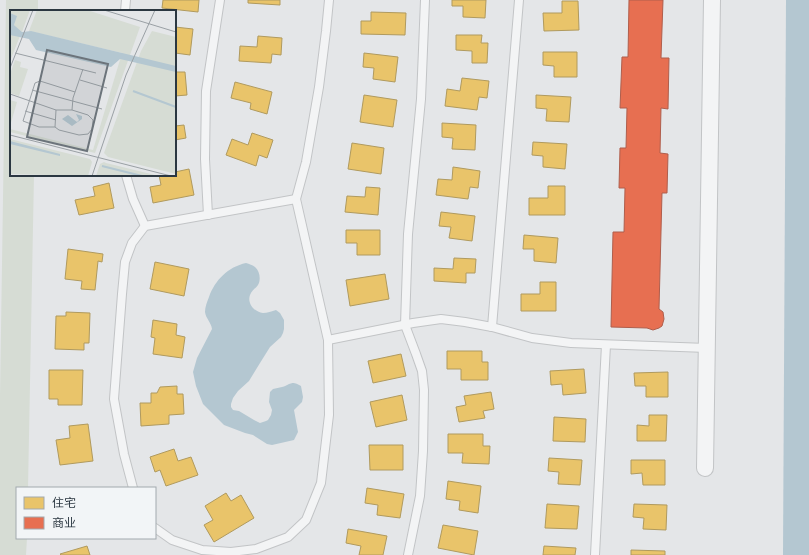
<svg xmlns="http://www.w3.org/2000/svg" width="809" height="555" font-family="'Varela Round','Noto Sans SC',sans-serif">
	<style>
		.green { fill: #d6dcd4 }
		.water { fill: #b4c7d1 }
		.homes { fill: #e9c46a; stroke: #b09a5e }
		.shops { fill: #e76f51; stroke: #af5e4c }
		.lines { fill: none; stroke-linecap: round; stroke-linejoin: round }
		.lane-casing { stroke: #c2c4c6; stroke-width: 10 }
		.street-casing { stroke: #c2c4c6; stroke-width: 18 }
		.lane { stroke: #f3f4f5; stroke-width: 8 }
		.street { stroke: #f3f4f5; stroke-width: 16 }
		.inset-river { fill: none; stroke: #b4c7d1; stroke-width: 2 }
		.inset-road { fill: none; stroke: #9aa0a5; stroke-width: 1 }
		.view { fill: #6c747b; fill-opacity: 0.15; stroke: #6c747b; stroke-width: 2 }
		.inset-edge { fill: none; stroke: #2b3741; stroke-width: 2 }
	</style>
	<rect width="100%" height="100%" fill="#e4e6e8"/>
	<polygon class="green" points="6,0 38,0 38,11 11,11 11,175 34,175 28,488 17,488 17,538 27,538 26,555 0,555 0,397"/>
	<g class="water">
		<polygon points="786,0 809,0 809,555 783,555"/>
		<path d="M246,263C249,264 253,265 255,267C260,271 261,280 258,285C256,288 252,290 250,295C247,303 254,312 263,313C267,313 272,311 276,310L280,313L284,320V329L283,333L281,337L270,347L260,363L249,381L238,391L233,398L231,404V407L233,410L239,411L254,420L260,423L266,421L268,420L271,415L272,410L269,402L270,392L273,389C276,388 279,388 282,387C291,384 292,380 301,386L303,397L302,402L294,410L298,432L294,440L272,445L267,444L253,435L245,433L224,425L203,404L196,386L193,372L197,358L212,329C211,322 206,319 205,312C205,307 207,302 209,297C215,280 228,267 246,263Z"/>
	</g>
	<g class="homes">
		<polygon points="163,0 199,0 198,12 162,8"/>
		<polygon points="248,0 280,0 280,5 248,3"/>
		<polygon points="452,0 486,0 485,18 463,17 463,6 452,6"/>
		<polygon points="562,1 578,1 579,30 544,31 543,13 562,13"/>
		<polygon points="371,12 406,13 405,35 361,34 361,21 371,21"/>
		<polygon points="175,27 193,29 190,55 175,53"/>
		<polygon points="456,35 482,35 481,43 488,43 487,63 472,63 472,51 456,50"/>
		<polygon points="258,36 282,38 281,55 272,54 271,63 239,61 240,46 257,47"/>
		<polygon points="543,52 577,52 577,77 554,77 554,66 543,65"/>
		<polygon points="364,53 398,57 395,82 373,79 374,68 363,67"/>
		<polygon points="175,72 185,72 187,95 175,96"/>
		<polygon points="462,78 489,81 487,98 479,97 477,110 445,106 447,89 460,91"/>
		<polygon points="235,82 272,92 267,114 250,109 251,103 231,98"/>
		<polygon points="364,95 397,100 393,127 360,122"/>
		<polygon points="536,95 571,97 569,122 546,121 547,109 536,108"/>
		<polygon points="442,123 476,125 475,150 452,149 453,138 442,137"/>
		<polygon points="184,125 186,138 175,140 175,126"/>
		<polygon points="252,133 273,140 267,158 259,155 256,166 226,155 232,139 248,145"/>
		<polygon points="533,142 567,144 565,169 543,167 543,156 532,155"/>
		<polygon points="352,143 384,148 381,174 348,169"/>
		<polygon points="453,167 480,171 478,188 470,187 468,199 436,195 438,179 452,180"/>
		<polygon points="189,169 194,195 153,203 150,187 161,185 159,175 175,175 175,172"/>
		<polygon points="109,183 114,208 79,215 75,200 95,196 93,187"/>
		<polygon points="548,186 565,186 565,215 529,215 529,198 548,198"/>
		<polygon points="366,187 380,188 378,215 345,212 347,196 365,197"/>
		<polygon points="441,212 475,216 472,241 449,238 451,227 439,226"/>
		<polygon points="346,230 380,230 380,255 357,255 357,243 346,243"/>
		<polygon points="524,235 558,238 556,263 534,261 534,249 523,249"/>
		<polygon points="68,249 103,254 102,262 98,261 95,290 81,289 82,281 65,279"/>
		<polygon points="454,258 476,259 475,273 466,273 466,283 434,281 434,268 453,269"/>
		<polygon points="155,262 189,269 184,296 150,289"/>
		<polygon points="385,274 389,299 350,306 346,280"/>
		<polygon points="540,282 556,282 556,311 521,311 521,294 540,294"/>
		<polygon points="66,312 90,313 89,343 84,343 84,350 55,349 56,316 66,316"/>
		<polygon points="153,320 177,324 176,335 185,337 182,358 153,354 155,338 151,337"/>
		<polygon points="447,351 482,351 482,362 488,362 488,380 461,380 461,369 447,369"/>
		<polygon points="401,354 406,376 373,383 368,361"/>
		<polygon points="584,369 586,393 563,395 562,384 551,385 550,371"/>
		<polygon points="49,370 83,370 82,405 58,405 58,399 49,399"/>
		<polygon points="668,372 668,397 646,397 646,386 635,386 634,373"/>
		<polygon points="177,386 177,394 183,394 184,414 169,415 169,424 141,426 140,403 151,403 151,393 157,393 160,387"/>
		<polygon points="491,392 494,409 483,411 485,418 459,422 456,407 466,405 464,396"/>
		<polygon points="402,395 407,420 376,427 370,402"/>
		<polygon points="649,415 667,415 666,441 637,441 637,425 649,426"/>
		<polygon points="554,417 586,419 585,442 553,441"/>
		<polygon points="88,424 93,461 60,465 56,440 70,438 69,426"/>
		<polygon points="448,434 483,434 483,446 490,446 489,464 462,463 463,453 448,453"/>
		<polygon points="369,445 403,445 403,470 370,470"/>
		<polygon points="174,449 178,461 191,457 198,475 166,486 160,470 155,472 150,457"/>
		<polygon points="549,458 582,460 580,485 558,484 559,472 548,471"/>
		<polygon points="631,460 665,460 665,485 643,485 642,473 631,474"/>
		<polygon points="448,481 481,486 478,513 459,510 460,501 446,499"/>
		<polygon points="367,488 404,494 400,518 377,515 378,505 365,503"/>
		<polygon points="226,493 231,501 241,495 254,518 214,542 204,525 213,520 205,506"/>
		<polygon points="547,504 579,506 577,529 545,528"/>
		<polygon points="634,504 667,505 666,530 643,529 644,518 633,517"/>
		<polygon points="443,525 478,531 474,555 438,548"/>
		<polygon points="348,529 387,536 383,555 359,555 361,546 346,543"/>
		<polygon points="87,546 90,555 61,555 60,554"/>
		<polygon points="544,546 576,548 575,555 543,555"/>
		<polygon points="631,550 665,551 665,555 631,555"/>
	</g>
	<polygon class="shops" points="629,0 663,0 661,58 669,58 668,109 661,108 660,153 668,154 667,193 662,193 659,309 663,312 664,319 662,326 659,328 653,330 647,328 611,327 613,232 624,232 625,188 619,188 620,148 626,148 627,108 620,108 622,57 628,57"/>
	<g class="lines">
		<g class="lane-casing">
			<g id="lane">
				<polyline points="125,11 126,0"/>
				<polyline points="126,175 133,199 145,226"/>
				<polyline points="208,215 205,159 206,91 220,0"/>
				<polyline points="492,327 519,0"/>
				<polyline points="328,340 413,323 441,319 465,322 492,327 532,338 571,343 707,348"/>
				<polyline points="133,488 124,454 114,399 122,294 125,262 132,243 145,226 296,199"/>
				<polyline points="155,528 172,540 202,550 231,552 256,549 288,537 306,520 321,483 329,415 328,340 296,199 306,162 319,87 326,31 329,0"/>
				<polyline points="408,555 420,496 423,451 424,390 422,371 416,354 405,325 408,234 421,99 425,0"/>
				<polyline points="595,555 606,345"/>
			</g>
		</g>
		<g class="street-casing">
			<polyline id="street" points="705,468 712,0"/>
		</g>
		<use href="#lane" class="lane"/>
		<use href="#street" class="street"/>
	</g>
	<g transform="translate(10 10)">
		<rect width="166" height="166" fill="#e4e6e8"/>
		<path d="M0,0H20L12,22L4,15L6,6L0,3ZM27,0H77L130,17L85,143L0,122V119L83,140L112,43L19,21ZM142,21L166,27V164L98,147L94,143L131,41ZM0,22L10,26L0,51ZM5,50L11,52L10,57L18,59L9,86L0,83V64ZM0,90L7,92L0,116ZM0,129L80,149L82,152L78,166L0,164ZM94,152L96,153L149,166H86L90,154Z" fill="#d6dcd4"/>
		<path d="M0,3L7,6L4,15L12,22L21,21L166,56V62L110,49L101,57L26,40L19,29L0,25ZM58,105L67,112L69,110L66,104L72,106V109L62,116L52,109ZM0,131L50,144V146L0,134Z" fill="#b4c7d1"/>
		<path class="inset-river" d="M123,81L166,97M92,156L132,166"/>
		<path class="inset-road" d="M94,0L166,22M5,43L86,63M0,58L23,0M70,70L97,78M22,80L92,99M0,84L46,100H62L78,105L83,110L82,119L78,124L69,125L49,120L45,117L46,100M62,100L63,88L73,59M15,101L46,110M45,117H29L13,111L25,73L30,71L65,82M0,125L161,166M82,166L116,65L145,0"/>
		<path class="view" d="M37,40L98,54L77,141L17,127Z"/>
		<rect width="166" height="166" class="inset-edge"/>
	</g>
	<rect x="16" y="487" width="140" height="52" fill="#f2f5f7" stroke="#a2a9ae"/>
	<rect x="24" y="497" width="20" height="12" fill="#e9c46a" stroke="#a2a9ae"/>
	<text x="52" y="507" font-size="12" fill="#2b3741">住宅</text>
	<rect x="24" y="517" width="20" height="12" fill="#e76f51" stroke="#a2a9ae"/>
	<text x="52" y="527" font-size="12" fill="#2b3741">商业</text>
</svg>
